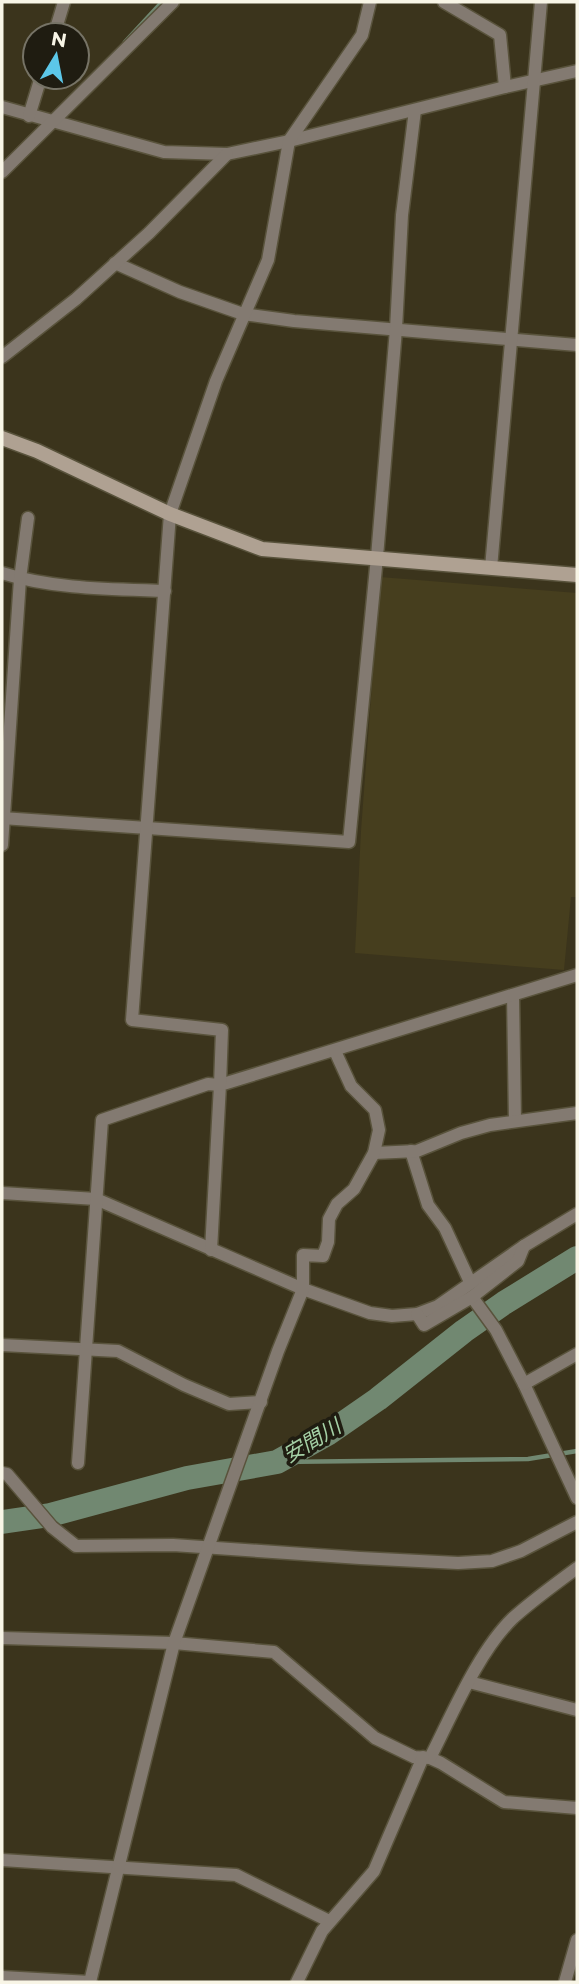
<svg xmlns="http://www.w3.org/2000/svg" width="579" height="1984" font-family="Montserrat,'Noto Sans JP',sans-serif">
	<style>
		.built { fill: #463e1e }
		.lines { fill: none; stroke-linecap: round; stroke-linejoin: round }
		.stream { stroke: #718871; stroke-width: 4.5 }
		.river { stroke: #718871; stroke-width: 24 }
		.street-casing { stroke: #59533c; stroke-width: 15 }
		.secondary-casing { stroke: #59533c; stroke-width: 17 }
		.street { stroke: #837a71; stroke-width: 12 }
		.secondary { stroke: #afa192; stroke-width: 14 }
		.labels { text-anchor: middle; stroke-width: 7; stroke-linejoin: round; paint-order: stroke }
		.water-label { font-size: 21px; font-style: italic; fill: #a4cfa5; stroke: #1f1c11 }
	</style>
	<rect width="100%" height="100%" fill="#3b341c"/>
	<polygon class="built" points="380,577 577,593 577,897 571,897 564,970 355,953 361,831"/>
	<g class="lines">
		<g class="stream">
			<polyline points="125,42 162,2"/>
			<polyline points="277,1462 528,1459 577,1451"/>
		</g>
		<polyline class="river" points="2,1522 50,1515 187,1478 277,1462 329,1433 378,1399 464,1331 504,1303 577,1258"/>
		<g class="street-casing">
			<g id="street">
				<polyline points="444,2 500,35 505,87"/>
				<polyline points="54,35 64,2"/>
				<polyline points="2,107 164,152 227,154 289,141 505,87 577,71"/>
				<polyline points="29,116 41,77"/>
				<polyline points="2,172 173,2"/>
				<polyline points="115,263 180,292 243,314 294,321 577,345"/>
				<polyline points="2,357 76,299 149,233 227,154"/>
				<polyline points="491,568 541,2"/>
				<path d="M2,573C52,589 112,589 165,591"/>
				<polyline points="2,818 349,842 377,557 396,329 402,215 415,110"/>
				<polyline points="2,845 20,579 28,518"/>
				<polyline points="513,995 515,1121"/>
				<polyline points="411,1151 428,1205 445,1228 470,1282"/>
				<polyline points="374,1153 417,1151 461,1133 490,1125 577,1113"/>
				<polyline points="2,1193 96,1199 303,1289 370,1313 392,1316 417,1314 438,1306 524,1246 577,1214"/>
				<polyline points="211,1250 220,1085 577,975"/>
				<polyline points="472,1297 496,1330 524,1384 577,1498"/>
				<polyline points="417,1314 424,1325 472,1297 518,1261 524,1246"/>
				<polyline points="2,1345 118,1351 184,1385 229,1404 261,1402"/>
				<polyline points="524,1384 577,1354"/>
				<polyline points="78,1463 102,1120 208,1084 220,1085 222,1030 132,1020 170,514 216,381 268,260 289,141 362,35 370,2"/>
				<polyline points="2,1473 7,1474 52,1527 76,1546 173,1545 360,1558 458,1563 492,1561 521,1551 577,1522"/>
				<polyline points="2,1638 174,1643 274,1652 375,1738 414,1757 430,1758 441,1763 504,1802 577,1808"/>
				<polyline points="469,1682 577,1710"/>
				<path d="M430,1758C452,1715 478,1652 513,1618C533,1600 555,1584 577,1568"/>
				<polyline points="2,1860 236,1875 329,1921"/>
				<polyline points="2,1977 90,1982"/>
				<polyline points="90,1982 174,1643 278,1351 303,1289 303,1255 323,1256 328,1242 329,1219 337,1204 354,1189 374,1153 379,1130 375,1110 351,1086 335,1051"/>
				<polyline points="297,1982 322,1931 374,1871 423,1757"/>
				<polyline points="565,1982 577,1940"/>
			</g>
		</g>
		<g class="secondary-casing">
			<polyline id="secondary" points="2,438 37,451 170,514 262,549 577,575"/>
		</g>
		<use href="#street" class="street"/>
		<use href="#secondary" class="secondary"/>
	</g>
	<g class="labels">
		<g class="water-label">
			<text transform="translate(312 1441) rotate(-31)" y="7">安間川</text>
		</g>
	</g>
	<rect width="579" height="1984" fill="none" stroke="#f8f5e6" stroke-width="7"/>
	<g transform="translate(56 56) rotate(10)"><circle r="33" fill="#1f1c11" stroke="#767366" stroke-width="2"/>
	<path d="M0-5L12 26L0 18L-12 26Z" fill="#5cc7e8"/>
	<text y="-10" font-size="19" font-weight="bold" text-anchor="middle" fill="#f8f5e6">N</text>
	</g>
</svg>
